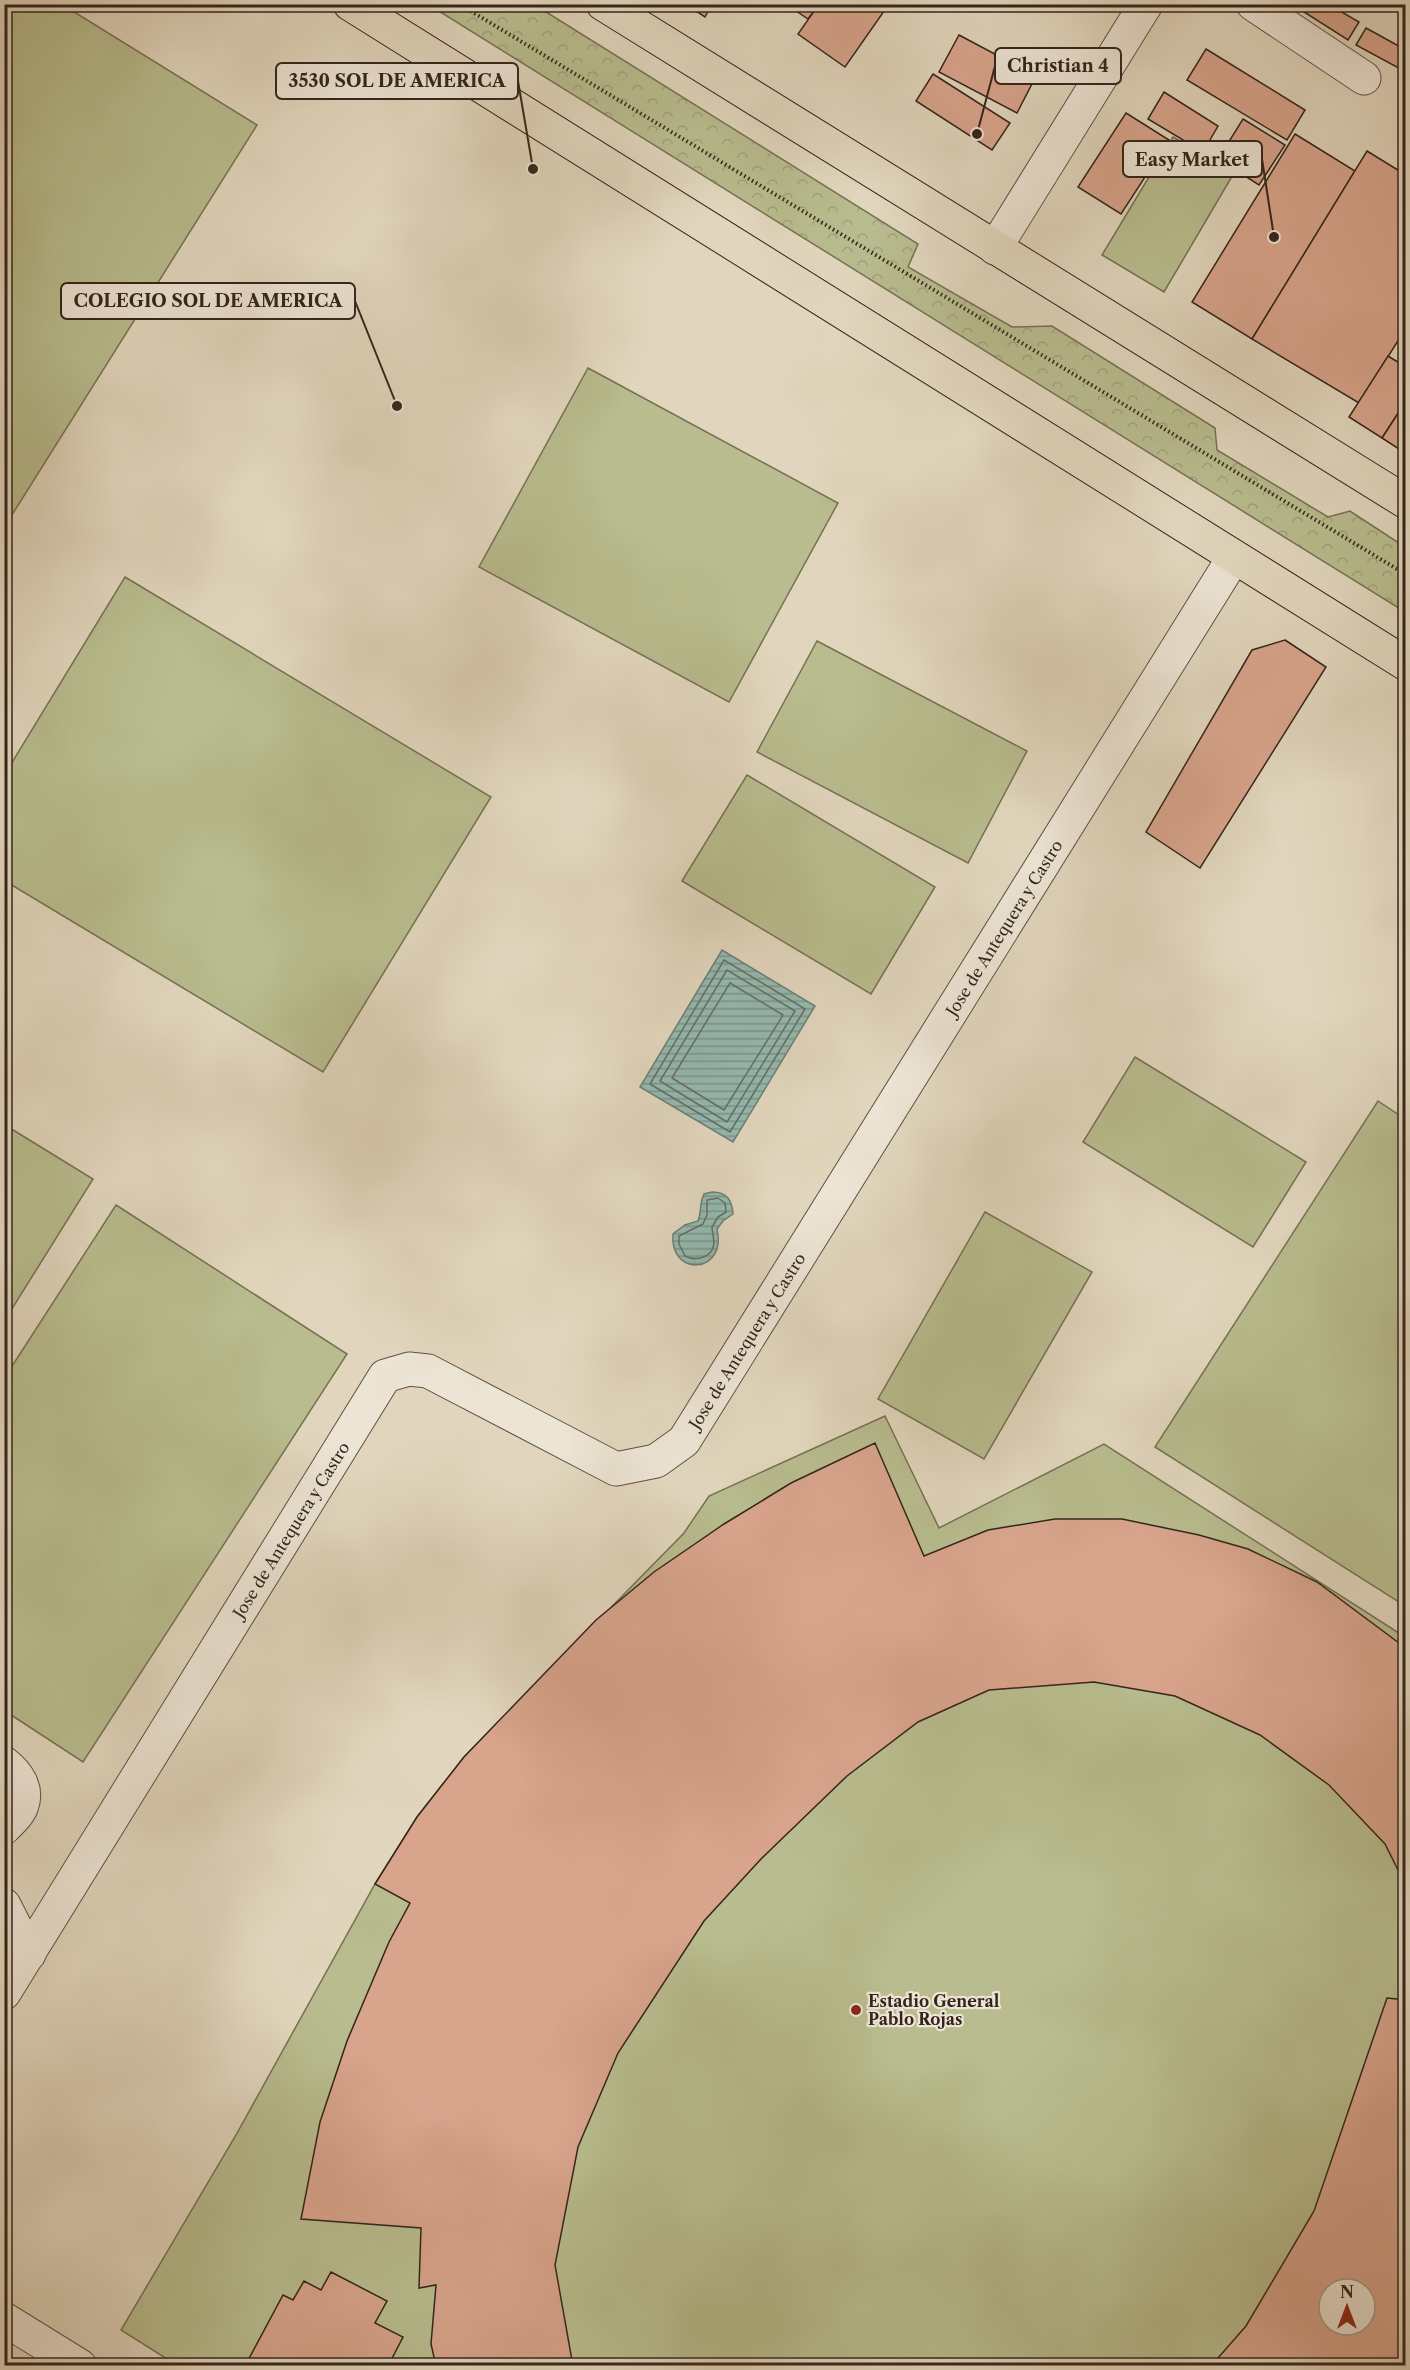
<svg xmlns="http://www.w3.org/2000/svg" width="1410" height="2370" font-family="'Libre Caslon Text',serif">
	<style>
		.forest { fill: url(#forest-crowns); stroke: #767055; stroke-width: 1.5 }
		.pitch { fill: #b8bc8e; stroke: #767055; stroke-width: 1.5; fill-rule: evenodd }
		.water { fill: url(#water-rules); stroke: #6e7e75; stroke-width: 1.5 }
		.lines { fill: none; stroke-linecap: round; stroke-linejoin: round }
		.shore { stroke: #646f66; stroke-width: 1.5 }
		.building { fill: #d8a48c; stroke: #34251c; stroke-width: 1.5; fill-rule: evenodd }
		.minor-casing { stroke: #5f5144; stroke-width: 35 }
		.major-casing { stroke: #34251c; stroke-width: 35 }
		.path { stroke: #34251c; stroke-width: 4; stroke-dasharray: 1.5 3; stroke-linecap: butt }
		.minor { stroke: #ece4d4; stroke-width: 33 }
		.major { stroke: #e1d6bd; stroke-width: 33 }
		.poi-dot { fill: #8f2418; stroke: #ece4d4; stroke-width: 2 }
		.labels { text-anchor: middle; stroke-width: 4.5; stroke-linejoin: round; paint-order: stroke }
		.street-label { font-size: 16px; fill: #34251c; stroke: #ece4d4 }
		.poi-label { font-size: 16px; font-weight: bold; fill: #34251c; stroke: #ece4d4; text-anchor: start }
		.leader { fill: none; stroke: #34251c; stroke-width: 2 }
		.callout-dot { fill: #34251c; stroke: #ece4d4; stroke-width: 2 }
		.callout { fill: #ece4d4; stroke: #34251c; stroke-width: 2 }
		.callout-label { font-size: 18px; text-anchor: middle; font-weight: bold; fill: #34251c }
	</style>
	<defs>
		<pattern id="forest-crowns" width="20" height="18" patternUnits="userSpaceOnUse" patternTransform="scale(1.5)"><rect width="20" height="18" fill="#b8bc8e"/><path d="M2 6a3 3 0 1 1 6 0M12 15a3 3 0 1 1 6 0" fill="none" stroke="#9fa17a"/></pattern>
		<pattern id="water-rules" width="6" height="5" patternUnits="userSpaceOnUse" patternTransform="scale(1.5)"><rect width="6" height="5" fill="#94b9b0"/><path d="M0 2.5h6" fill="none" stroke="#7a968e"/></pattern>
	</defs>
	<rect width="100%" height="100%" fill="#e1d6bd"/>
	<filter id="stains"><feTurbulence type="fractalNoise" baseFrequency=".00333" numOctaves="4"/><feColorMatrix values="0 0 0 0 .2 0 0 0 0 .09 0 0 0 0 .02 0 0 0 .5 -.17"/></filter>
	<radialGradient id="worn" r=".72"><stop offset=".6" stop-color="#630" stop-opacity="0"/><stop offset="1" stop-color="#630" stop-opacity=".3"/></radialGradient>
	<polygon class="forest" points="429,5 535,5 918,244 908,267 1012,327 1052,326 1215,428 1217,450 1328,517 1350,511 1405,547 1405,612"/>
	<g class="pitch">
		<polygon points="5,4 63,5 257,125 5,526"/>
		<polygon points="1173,137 1234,173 1164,292 1102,255"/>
		<polygon points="588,368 838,503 729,702 479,567"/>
		<polygon points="125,577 491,797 323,1072 5,881 5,774"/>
		<polygon points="817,641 1027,751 968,863 757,752"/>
		<polygon points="747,775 935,887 871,994 682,881"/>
		<polygon points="1135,1057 1306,1162 1253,1247 1083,1142"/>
		<polygon points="1378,1101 1405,1119 1405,1606 1155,1447"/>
		<polygon points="5,1125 93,1179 5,1320"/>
		<polygon points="116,1205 347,1354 83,1762 5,1711 5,1377"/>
		<polygon points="985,1212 1092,1272 984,1459 878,1399"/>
		<path d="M885,1416L939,1528L1104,1444L1405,1637L1406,2359L1401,2365L178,2366L121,2330L236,2135L375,1884L417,1817L464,1757L684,1533L709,1496ZM1329,2289H1365V2325H1329Z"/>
	</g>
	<g class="water">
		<polygon points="722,950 815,1006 733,1142 640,1087"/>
		<path d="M712,1192C727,1192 732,1200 733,1214L723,1221L717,1229C728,1274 669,1278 673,1234L685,1225L698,1221C702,1211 699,1204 704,1194Z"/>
	</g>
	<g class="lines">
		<g class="shore">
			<polygon points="724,960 805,1009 730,1132 650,1084"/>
			<polygon points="727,970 795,1011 727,1122 660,1081"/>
			<polygon points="730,983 783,1015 724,1110 672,1078"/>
			<path d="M718,1198L725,1203L726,1212L718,1217L712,1227C712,1232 714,1237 714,1243C713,1257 697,1262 685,1256L679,1244V1236L703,1224L707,1215V1200Z"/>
		</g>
	</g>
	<g class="building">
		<polygon points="685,4 712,4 705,17"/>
		<polygon points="786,4 819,4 808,19"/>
		<polygon points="819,4 889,4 845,67 798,34"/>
		<polygon points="1292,4 1305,4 1301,10"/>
		<polygon points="1305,4 1328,4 1359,22 1348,40 1301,10"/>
		<polygon points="1328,4 1347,4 1343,12"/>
		<polygon points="1366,28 1406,50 1406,72 1356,45"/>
		<polygon points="959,35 1036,76 1017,113 939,72"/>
		<polygon points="1206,49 1305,110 1287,140 1187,80"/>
		<polygon points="933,74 1010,123 992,150 916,101"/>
		<polygon points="1164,92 1218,126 1203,152 1148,119"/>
		<polygon points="1126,113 1169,140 1121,214 1078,187"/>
		<polygon points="1243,119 1285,145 1259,185 1218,159"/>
		<polygon points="1295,134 1355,171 1252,339 1192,302"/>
		<polygon points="1367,151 1406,175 1406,328 1359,403 1252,339"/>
		<polygon points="1388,356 1406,367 1406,401 1382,438 1349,417"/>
		<polygon points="1406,401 1406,446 1402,451 1382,438"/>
		<polygon points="1285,640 1326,667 1200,868 1146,832 1252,650"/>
		<polygon points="875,1443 924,1556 988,1530 1055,1519 1122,1519 1199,1535 1248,1549 1317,1582 1399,1643 1406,1650 1406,1886 1385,1844 1329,1785 1260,1735 1175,1696 1094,1682 989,1690 918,1722 847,1776 761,1859 704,1921 618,2053 578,2147 555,2265 573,2366 436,2366 431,2344 436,2285 419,2288 421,2228 301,2219 320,2122 347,2041 389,1942 410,1903 375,1884 417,1817 464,1757 596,1620 654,1572 724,1524 791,1483"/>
		<path d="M1387,1998L1406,2000V2359L1401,2366H1211L1246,2326L1314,2211ZM1329,2289H1365V2325H1329Z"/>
		<polygon points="331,2272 387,2301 375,2323 403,2337 388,2366 245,2366 283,2295 293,2300 304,2281 321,2290"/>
	</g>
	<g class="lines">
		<g class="minor-casing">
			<g id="minor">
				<polyline points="1253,4 1364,78"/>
				<polyline points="995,248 1146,4"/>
				<path d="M4,1763C17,1773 28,1788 22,1805C20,1813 10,1822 4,1828"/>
				<polyline points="4,1905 29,1954"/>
				<polyline points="4,1993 385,1376 409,1369 428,1371 616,1469 656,1461 684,1441 1234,557"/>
				<polyline points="4,2319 80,2366"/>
			</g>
		</g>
		<g class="major-casing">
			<g id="major">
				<polyline points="350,4 1406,664"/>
				<polyline points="603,4 1406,502"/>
			</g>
		</g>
		<polyline class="path" points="459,4 1402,572"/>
		<use href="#minor" class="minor"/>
		<use href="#major" class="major"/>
	</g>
	<circle class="poi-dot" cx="856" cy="2010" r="6"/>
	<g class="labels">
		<g class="street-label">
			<text transform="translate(1004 928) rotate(-58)" y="6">Jose de Antequera y Castro</text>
			<text transform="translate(747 1341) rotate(-58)" y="6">Jose de Antequera y Castro</text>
			<text transform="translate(291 1530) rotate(-58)" y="6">Jose de Antequera y Castro</text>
		</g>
		<g class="poi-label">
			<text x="868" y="2007">Estadio General<tspan x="868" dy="18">Pablo Rojas</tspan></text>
		</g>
	</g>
	<path class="leader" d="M977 134L995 66M533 169L518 81M1274 237L1262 159M397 406L355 301"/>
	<g class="callout-dot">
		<circle cx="977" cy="134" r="6"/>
		<circle cx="533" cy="169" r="6"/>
		<circle cx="1274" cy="237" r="6"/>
		<circle cx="397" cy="406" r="6"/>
	</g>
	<g class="callout">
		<rect x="995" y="48" width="126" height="36" rx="6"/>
		<rect x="276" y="63" width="242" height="36" rx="6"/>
		<rect x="1123" y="141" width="139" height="36" rx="6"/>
		<rect x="61" y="283" width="294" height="36" rx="6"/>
	</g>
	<g class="callout-label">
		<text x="1058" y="72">Christian 4</text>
		<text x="397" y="87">3530 SOL DE AMERICA</text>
		<text x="1192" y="166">Easy Market</text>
		<text x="208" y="307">COLEGIO SOL DE AMERICA</text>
	</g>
	<rect width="1410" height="2370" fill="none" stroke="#e1d6bd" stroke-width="24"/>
	<rect x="6" y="6" width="1398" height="2358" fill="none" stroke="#34251c" stroke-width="3"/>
	<rect x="12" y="12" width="1386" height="2346" fill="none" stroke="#34251c" stroke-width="1.5"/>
	<g transform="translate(1347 2307)"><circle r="28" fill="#ece4d4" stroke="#a2988a" stroke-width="1.5"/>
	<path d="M0-4.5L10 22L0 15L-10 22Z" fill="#8f2418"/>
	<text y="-9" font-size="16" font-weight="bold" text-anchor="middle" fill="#34251c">N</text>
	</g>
	<rect width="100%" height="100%" filter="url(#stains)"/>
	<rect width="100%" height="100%" fill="url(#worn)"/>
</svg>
